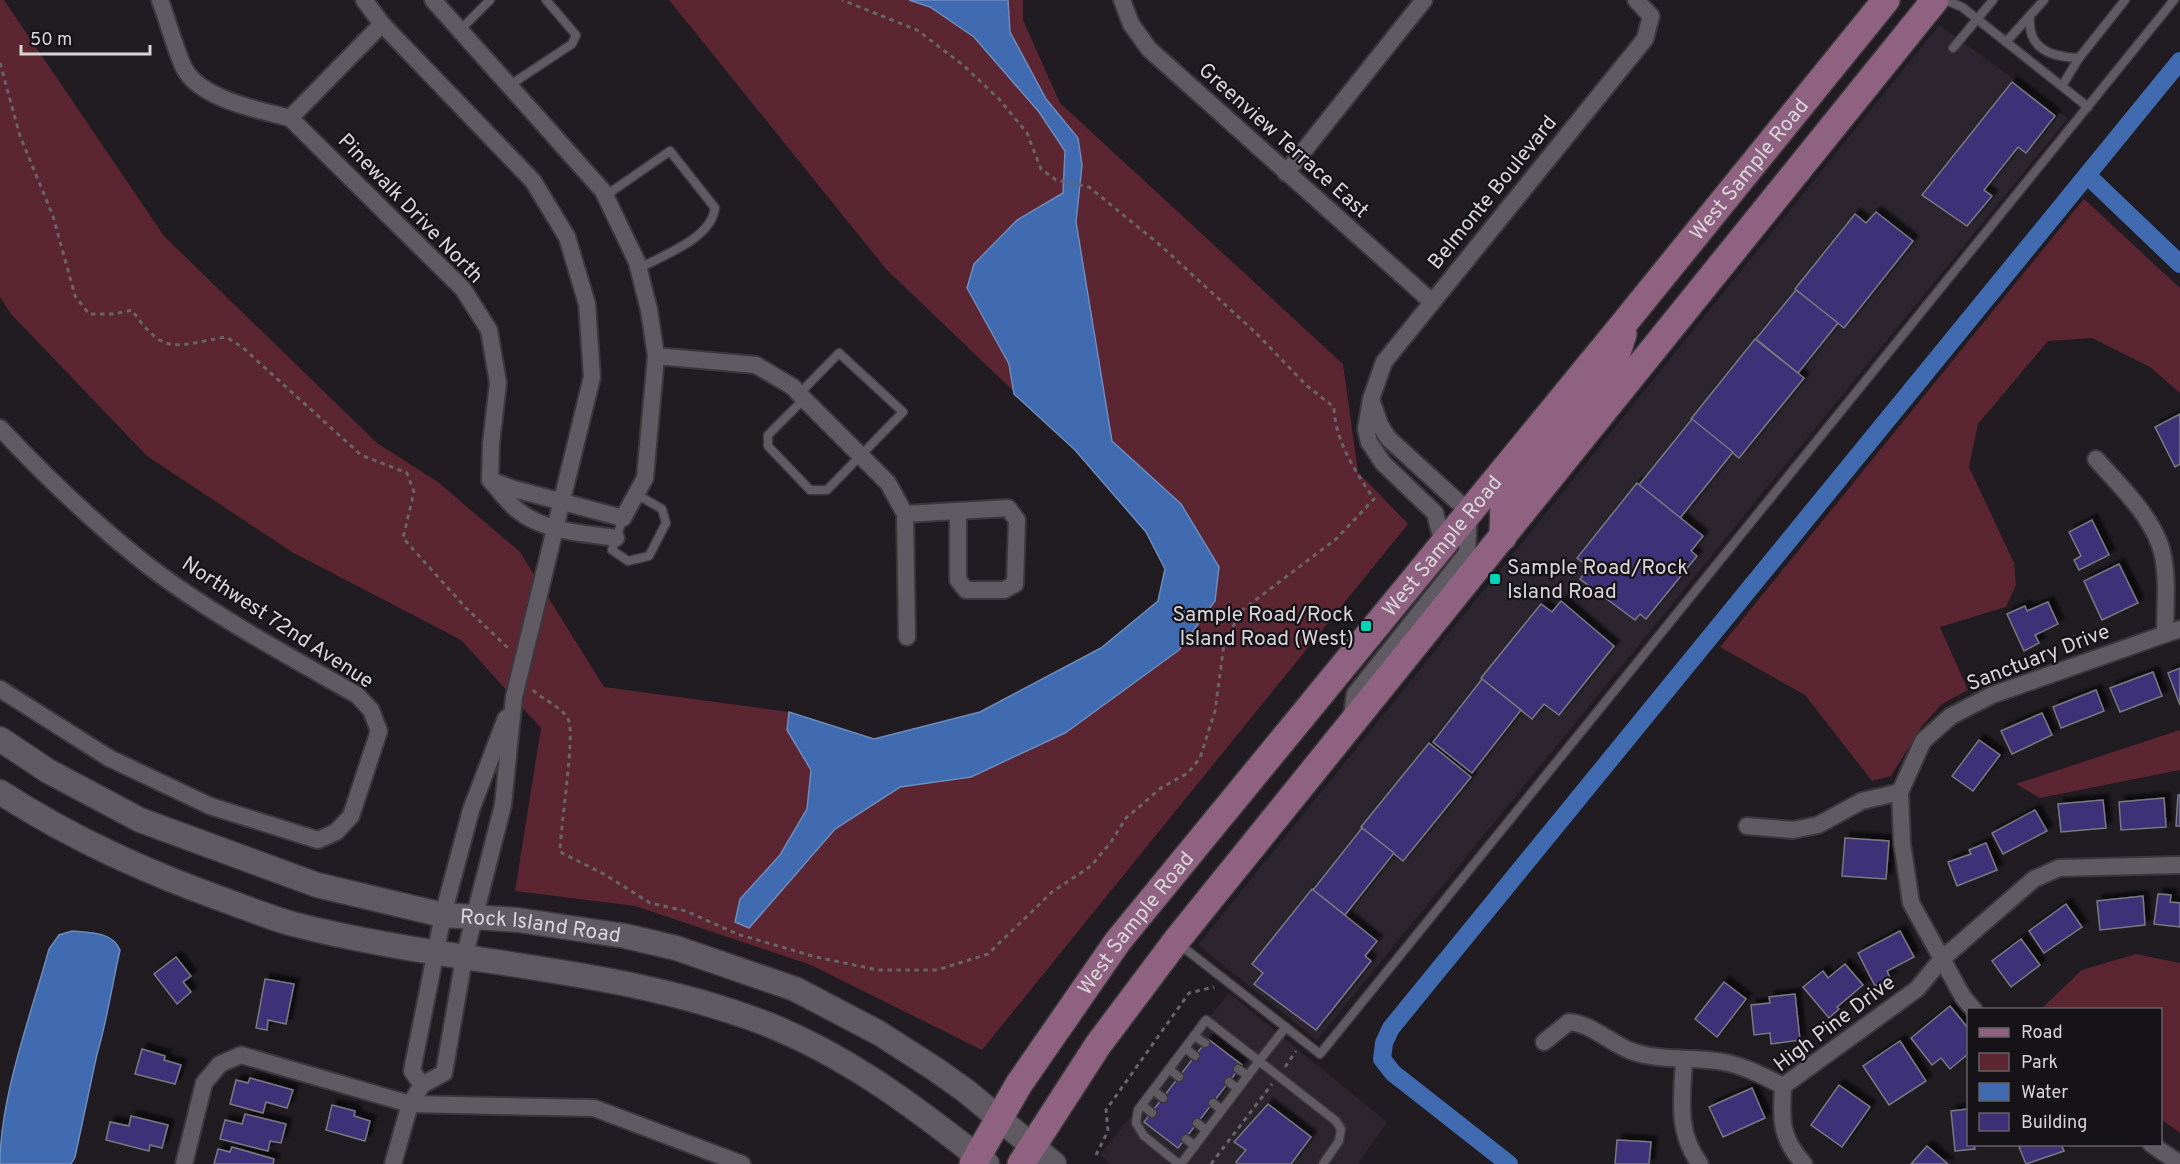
<svg xmlns="http://www.w3.org/2000/svg" width="2180" height="1164" font-family="Overpass,sans-serif">
	<style>
		.built { fill: #2c252f }
		.green { fill: #5b2531 }
		.water { fill: #416bb0; stroke: #6e8bbc; stroke-width: 1.5 }
		.lines { fill: none; stroke-linecap: round; stroke-linejoin: round }
		.canal { stroke: #416bb0; stroke-width: 18 }
		.building { fill: #3c3078; stroke: #797981; stroke-width: 1.5; filter: url(#shadow) }
		.service-casing { stroke: #3b383c; stroke-width: 11 }
		.minor-casing { stroke: #3b383c; stroke-width: 20 }
		.secondary-casing { stroke: #3b383c; stroke-width: 27 }
		.primary-casing { stroke: #3b383c; stroke-width: 30 }
		.path { stroke: #68656a; stroke-width: 3; stroke-dasharray: 4.5 4.5; stroke-linecap: butt }
		.service { stroke: #605b62; stroke-width: 8 }
		.minor { stroke: #605b62; stroke-width: 16 }
		.secondary { stroke: #605b62; stroke-width: 24 }
		.primary { stroke: #8e6280; stroke-width: 27 }
		.poi-dot { fill: #00d5b7; stroke: #161318; stroke-width: 2 }
		.labels { text-anchor: middle; stroke-width: 4.5; stroke-linejoin: round; paint-order: stroke }
		.street-label { font-size: 21px; fill: #d8d5d9; stroke: #161318 }
		.poi-label { font-size: 21px; fill: #d8d5d9; stroke: #161318; text-anchor: start }
	</style>
	<defs>
		<filter id="shadow"><feDropShadow dx="5.5" dy="-5.5" stdDeviation="1.5" flood-color="#0009"/></filter>
	</defs>
	<rect width="100%" height="100%" fill="#201c22"/>
	<g class="built">
		<polygon points="1939,25 2068,118 1317,1040 1198,945"/>
		<polygon points="1229,993 1387,1122 1358,1164 1111,1164 1100,1155"/>
	</g>
	<g class="green">
		<polygon points="0,0 4,0 164,236 377,443 438,482 520,552 604,687 789,712 874,739 980,712 1101,648 1158,601 1165,569 1146,532 1075,450 886,269 669,0 1023,0 1023,20 1060,103 1343,364 1358,472 1408,524 982,1050 811,965 635,906 515,891 541,728 461,640 292,552 147,456 11,314 0,297"/>
		<polygon points="2084,199 2180,288 2180,393 2150,367 2092,338 2048,341 1978,424 1969,467 2014,563 2016,585 2006,607 1940,627 1968,690 1942,704 1922,726 1891,776 1872,781 1805,695 1720,647"/>
		<polygon points="2180,730 2180,770 2040,798 2016,784"/>
		<polygon points="2136,954 2180,963 2180,1133 2161,1119 2160,1010 2041,1009 2082,970"/>
	</g>
	<g class="water">
		<polygon points="909,0 1008,0 1010,32 1046,99 1078,138 1082,165 1076,222 1112,441 1181,504 1219,567 1215,601 1179,650 1065,733 971,777 900,787 835,829 749,928 735,922 740,899 780,855 807,809 811,770 787,730 789,712 874,739 980,712 1101,648 1158,601 1165,569 1146,532 1075,450 1014,394 1009,364 967,288 974,264 1017,220 1063,193 1065,151 1039,112 974,37 930,7"/>
		<path d="M72,931C89,933 112,931 120,950C112,985 107,1021 97,1054L75,1157L71,1164H0C0,1096 31,1015 49,949L59,935Z"/>
	</g>
	<g class="lines">
		<g class="canal">
			<polyline points="2087,175 2180,264"/>
			<polyline points="1509,1164 1393,1073 1382,1059 1384,1043 1391,1028 2180,61"/>
		</g>
	</g>
	<g class="building">
		<polygon points="2012,82 2055,116 2026,153 2018,147 1984,190 1992,196 1967,226 1922,195"/>
		<polygon points="1876,212 1913,241 1844,328 1795,289 1855,214 1866,223"/>
		<polygon points="1796,290 1838,323 1798,373 1756,339"/>
		<polygon points="1755,339 1804,378 1739,458 1691,419"/>
		<polygon points="2180,414 2180,464 2175,467 2155,427"/>
		<polygon points="1692,419 1733,452 1680,518 1639,485"/>
		<polygon points="1637,483 1703,536 1691,551 1697,556 1646,619 1640,614 1635,620 1580,579 1589,567 1577,558"/>
		<polygon points="2092,520 2109,555 2079,570 2074,560 2081,556 2069,532"/>
		<polygon points="2119,564 2138,603 2102,620 2084,581"/>
		<polygon points="1561,601 1614,646 1559,715 1544,704 1532,719 1481,678 1541,604 1552,612"/>
		<polygon points="2048,602 2058,624 2035,635 2039,643 2024,651 2007,614 2025,606 2027,611"/>
		<polygon points="2180,668 2180,705 2168,673"/>
		<polygon points="2153,672 2162,696 2120,712 2110,688"/>
		<polygon points="1482,679 1521,710 1472,773 1433,742"/>
		<polygon points="2096,690 2104,711 2061,728 2053,707"/>
		<polygon points="2042,713 2052,735 2012,754 2001,731"/>
		<polygon points="1979,740 2000,755 1973,791 1952,776"/>
		<polygon points="1429,743 1471,777 1403,861 1361,827"/>
		<polygon points="2178,795 2180,795 2180,826 2176,826"/>
		<polygon points="2164,798 2166,827 2121,830 2119,802"/>
		<polygon points="2103,800 2106,828 2061,832 2058,804"/>
		<polygon points="2035,810 2047,831 2003,854 1992,833"/>
		<polygon points="1362,828 1394,853 1345,915 1313,890"/>
		<polygon points="1845,838 1889,841 1886,879 1842,876"/>
		<polygon points="1986,843 1997,870 1957,886 1948,862 1971,854 1969,850"/>
		<polygon points="1312,889 1377,941 1365,956 1371,961 1316,1030 1254,984 1263,973 1252,964"/>
		<polygon points="2158,894 2171,895 2170,902 2180,903 2180,927 2154,924"/>
		<polygon points="2143,896 2145,925 2100,930 2097,901"/>
		<polygon points="2066,904 2082,927 2044,953 2029,931"/>
		<polygon points="1900,931 1914,957 1887,971 1890,978 1875,986 1858,953"/>
		<polygon points="2021,939 2040,965 2011,987 1992,961"/>
		<polygon points="176,957 191,976 183,982 191,992 177,1004 154,974"/>
		<polygon points="1845,964 1863,985 1837,1007 1839,1009 1829,1018 1803,987 1823,971 1828,978"/>
		<polygon points="265,979 294,984 286,1024 268,1020 267,1030 256,1028"/>
		<polygon points="1724,982 1746,999 1717,1037 1695,1019"/>
		<polygon points="1795,994 1800,1040 1771,1044 1770,1033 1754,1035 1751,1005 1770,1003 1769,997"/>
		<polygon points="1950,1006 1968,1028 1968,1054 1950,1069 1941,1058 1932,1065 1911,1038"/>
		<polygon points="1208,1039 1242,1065 1178,1148 1144,1122"/>
		<polygon points="1900,1041 1926,1081 1889,1105 1863,1066"/>
		<polygon points="142,1049 165,1056 164,1060 181,1065 175,1084 135,1074"/>
		<polygon points="250,1078 293,1090 287,1108 266,1102 263,1113 230,1104 236,1080 248,1083"/>
		<polygon points="1839,1085 1870,1107 1842,1147 1811,1125"/>
		<polygon points="1752,1088 1765,1118 1723,1137 1709,1107"/>
		<polygon points="1268,1104 1311,1137 1291,1164 1238,1164 1236,1162 1246,1150 1234,1142"/>
		<polygon points="332,1105 355,1111 354,1116 370,1121 365,1141 326,1130"/>
		<polygon points="1968,1109 1968,1144 1974,1144 1975,1149 1955,1151 1951,1111"/>
		<polygon points="245,1114 286,1124 281,1143 270,1141 268,1151 220,1139 225,1120 242,1124"/>
		<polygon points="131,1116 168,1125 162,1148 150,1145 149,1151 106,1140 110,1122 129,1126"/>
		<polygon points="1617,1140 1651,1142 1649,1164 1615,1164"/>
		<polygon points="2026,1144 2061,1144 2064,1151 2026,1164 2019,1147"/>
		<polygon points="1927,1146 1948,1164 1911,1164"/>
		<polygon points="232,1147 274,1159 273,1164 214,1164 218,1149 230,1152"/>
	</g>
	<g class="lines">
		<g class="service-casing">
			<g id="service">
				<polyline points="1945,0 1962,7 2088,107"/>
				<path d="M2030,17C2027,49 2051,57 2079,58"/>
				<polyline points="460,30 490,0"/>
				<polyline points="2006,42 2044,0"/>
				<polyline points="1953,48 1993,0"/>
				<polyline points="510,85 572,44 576,35 546,0"/>
				<polyline points="2062,86 2079,58 2125,0"/>
				<path d="M605,196L670,151L715,208C711,239 663,255 638,269"/>
				<polyline points="799,394 839,353 903,412 827,490 810,490 768,446 768,435 804,399"/>
				<polyline points="623,518 612,550 628,561 649,556 666,523 662,509 636,494"/>
				<polyline points="1179,944 1320,1054 2174,0"/>
				<polyline points="1286,1027 1259,1061 1336,1121 1341,1129 1339,1141 1323,1164"/>
				<polyline points="1194,1036 1205,1043"/>
				<polyline points="1185,1048 1195,1056"/>
				<polyline points="1169,1069 1179,1077"/>
				<polyline points="1238,1069 1248,1076"/>
				<polyline points="1229,1082 1238,1089"/>
				<polyline points="1153,1090 1163,1098"/>
				<polyline points="1213,1103 1222,1110"/>
				<polyline points="1142,1105 1152,1113"/>
				<polyline points="1197,1123 1206,1130"/>
				<polyline points="1186,1139 1195,1146"/>
				<polyline points="1179,1164 1144,1136 1136,1123 1138,1110 1206,1020 1259,1061 1181,1164"/>
			</g>
		</g>
		<g class="minor-casing">
			<g id="minor">
				<path d="M160,0C168,22 174,45 183,66C198,99 259,110 290,118L382,24"/>
				<polyline points="364,0 382,24 533,181 567,237 587,304 592,377 514,697 503,805 464,958 444,1073 422,1085 410,1104 393,1164"/>
				<polyline points="433,0 603,191 637,262 649,310 656,356"/>
				<polyline points="1122,0 1131,24 1149,49 1432,302"/>
				<path d="M290,118L463,289L489,330L498,383L491,444L490,480C499,490 507,501 516,509C543,532 583,533 616,538"/>
				<polyline points="1286,173 1424,0"/>
				<path d="M0,428C47,478 97,526 151,568C216,617 287,655 357,695L371,710L379,731L351,816L336,832L318,840L210,806L109,758L0,689"/>
				<path d="M2096,459C2119,485 2148,512 2160,545C2169,571 2165,605 2165,633"/>
				<polyline points="490,480 514,489 623,518 645,478 656,356 756,365 793,387 804,399 888,483 905,514 907,637"/>
				<polyline points="905,514 1008,508 1017,520 1015,584 1004,590 966,590 958,580 958,511"/>
				<polyline points="1443,544 1435,513 1383,463 1369,442 1366,429 1371,399 1384,362 1645,39 1651,16 1636,0"/>
				<polyline points="1351,721 1355,694 1467,553 1469,512 1388,438 1380,425 1371,399"/>
				<polyline points="1747,826 1793,830 1818,825 1862,801 1900,792"/>
				<polyline points="1974,1010 1963,997 1911,903 1902,843 1900,792 1923,741 1951,716 1992,695 2180,629"/>
				<path d="M1544,1042L1569,1022C1592,1024 1610,1043 1631,1051C1662,1062 1692,1056 1723,1062C1745,1066 1763,1076 1783,1086"/>
				<path d="M1684,1060C1682,1098 1676,1132 1700,1164"/>
				<polyline points="422,1085 412,1071 443,915 471,810 506,718"/>
				<polyline points="2151,1144 2180,1164"/>
				<polyline points="184,1164 204,1083 220,1064 241,1055 410,1104 594,1108 742,1164"/>
				<path d="M1804,1164C1780,1138 1781,1119 1783,1086L1917,989L1942,959L2034,879L2059,868L2180,865"/>
			</g>
		</g>
		<g class="secondary-casing">
			<g id="secondary">
				<path id="s1" d="M0,739L48,771L140,820L317,885L443,915L518,920L625,936L676,948L795,989L879,1033L935,1069L966,1091L1054,1164"/>
				<path d="M0,792C73,839 146,872 227,901C249,909 271,918 293,924C442,963 599,965 745,1016C836,1047 913,1105 987,1164"/>
			</g>
		</g>
		<g class="primary-casing">
			<g id="primary">
				<polyline points="1503,537 1504,499 1612,368 1623,334"/>
				<path id="s2" d="M973,1164L1019,1084L1118,941L1626,321L1886,0"/>
				<polyline points="1021,1164 1098,1045 1176,941 1935,0"/>
			</g>
		</g>
		<g class="path">
			<path d="M0,63L20,136L53,216L75,296L89,314H114L132,310C165,358 176,345 226,337L242,347L361,455L407,473L414,492L403,538L465,607L509,649"/>
			<path d="M533,690C543,700 561,706 568,719C576,731 560,829 560,852L604,874L650,903L686,911L737,934L816,957L878,970H937L988,954L1052,892L1091,866L1111,842L1126,818L1161,788L1188,773L1200,758L1215,711L1224,644L1241,611L1336,539L1374,499C1355,471 1335,441 1334,407L1307,386L1257,334L1160,245L1089,187L1056,180L1041,169L1027,133L999,99L963,65L917,30L842,0"/>
			<polyline points="1285,1067 1296,1051"/>
			<polyline points="1096,1155 1108,1131 1106,1110 1189,993 1214,987"/>
			<polyline points="1211,1164 1272,1084"/>
		</g>
		<use href="#service" class="service"/>
		<use href="#minor" class="minor"/>
		<use href="#secondary" class="secondary"/>
		<use href="#primary" class="primary"/>
	</g>
	<g class="poi-dot">
		<rect x="1489" y="573" width="12" height="12" rx="3"/>
		<rect x="1360" y="620" width="12" height="12" rx="3"/>
	</g>
	<g class="labels">
		<g class="street-label">
			<text transform="translate(1284 140) rotate(42)" y="7">Greenview Terrace East</text>
			<text dy="7" stroke="none"><textPath href="#s2" startOffset="1263">West Sample Road</textPath></text>
			<text transform="translate(1492 192) rotate(-51)" y="7">Belmonte Boulevard</text>
			<text transform="translate(411 208) rotate(46)" y="7">Pinewalk Drive North</text>
			<text dy="7" stroke="none"><textPath href="#s2" startOffset="777">West Sample Road</textPath></text>
			<text transform="translate(278 622) rotate(33)" y="7">Northwest 72nd Avenue</text>
			<text transform="translate(2038 657) rotate(-21)" y="7">Sanctuary Drive</text>
			<text dy="7" stroke="none"><textPath href="#s2" startOffset="291">West Sample Road</textPath></text>
			<text dy="7" stroke="none"><textPath href="#s1" startOffset="578">Rock Island Road</textPath></text>
			<text transform="translate(1834 1023) rotate(-37)" y="7">High Pine Drive</text>
		</g>
		<g class="poi-label">
			<text x="1507" y="574">Sample Road/Rock<tspan x="1507" dy="24">Island Road</tspan></text>
			<text x="1354" y="621" text-anchor="end">Sample Road/Rock<tspan x="1354" dy="24">Island Road (West)</tspan></text>
		</g>
	</g>
	<rect x="1967" y="1008" width="195" height="138" fill="#161318" stroke="#646165" stroke-width="1.5"/>
	<rect x="1979" y="1028" width="30" height="9" fill="#8e6280" stroke="#646165" stroke-width="1.5"/>
	<text x="2021" y="1038" font-size="18" fill="#d8d5d9">Road</text>
	<rect x="1979" y="1053" width="30" height="18" fill="#5b2531" stroke="#646165" stroke-width="1.5"/>
	<text x="2021" y="1068" font-size="18" fill="#d8d5d9">Park</text>
	<rect x="1979" y="1083" width="30" height="18" fill="#416bb0" stroke="#646165" stroke-width="1.5"/>
	<text x="2021" y="1098" font-size="18" fill="#d8d5d9">Water</text>
	<rect x="1979" y="1113" width="30" height="18" fill="#3c3078" stroke="#646165" stroke-width="1.5"/>
	<text x="2021" y="1128" font-size="18" fill="#d8d5d9">Building</text>
	<path d="M21 45v9h129v-9" fill="none" stroke="#d8d5d9" stroke-width="3"/>
	<text x="30" y="45" font-size="18" fill="#d8d5d9" stroke="#161318" stroke-width="4.5" paint-order="stroke">50 m</text>
</svg>
